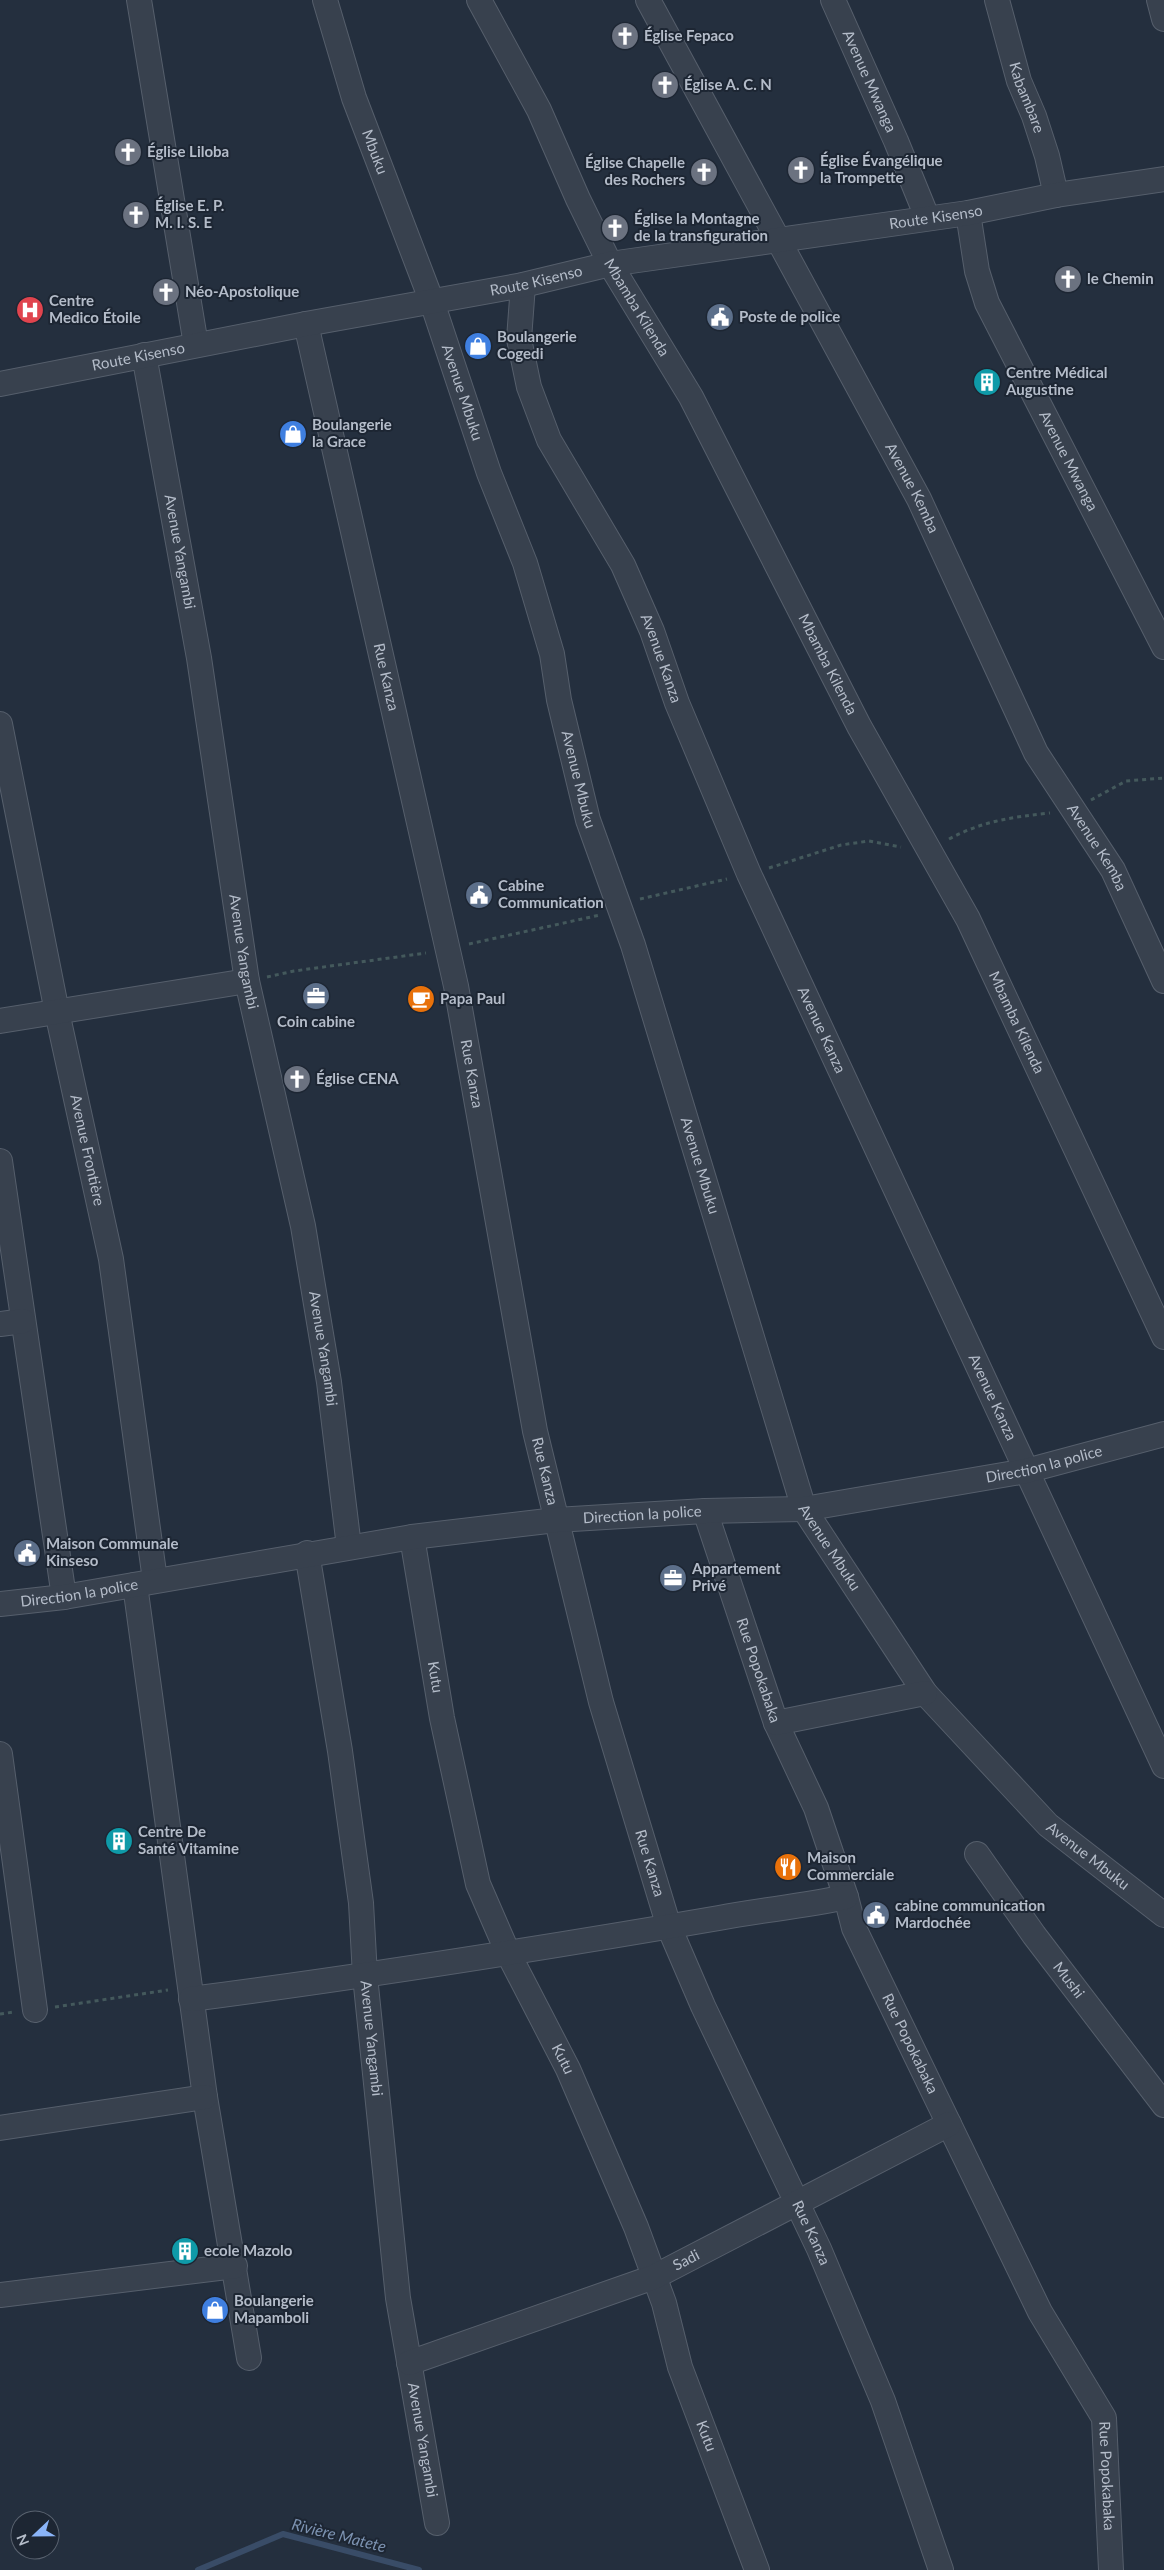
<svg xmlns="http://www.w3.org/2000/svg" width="1164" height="2570" font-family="Lato,sans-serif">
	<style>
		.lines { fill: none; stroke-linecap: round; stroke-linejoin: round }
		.stream { stroke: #394c67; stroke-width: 6 }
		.street-casing { stroke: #565f6c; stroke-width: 26 }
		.path { stroke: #44595c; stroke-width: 3; stroke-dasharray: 4 4; stroke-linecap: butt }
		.street { stroke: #38414e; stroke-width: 24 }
		.labels { text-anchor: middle; stroke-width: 4; stroke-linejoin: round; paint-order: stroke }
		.poi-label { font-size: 15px; font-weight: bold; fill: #b4bcc9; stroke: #1d2633; text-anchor: start }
		.street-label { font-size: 15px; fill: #b4bcc9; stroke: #1d2633 }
		.water-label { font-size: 16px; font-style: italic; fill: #7c92b1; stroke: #1d2633 }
	</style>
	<rect width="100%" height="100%" fill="#242f3e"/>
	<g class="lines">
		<polyline class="stream" points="198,2570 283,2534 419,2570"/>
		<g class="street-casing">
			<g id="street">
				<polyline points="139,0 196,345"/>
				<path id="s1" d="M325,0L354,98L432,302L489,473L525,563L552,654L559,700L588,820L633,945L804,1509L925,1693L1048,1825L1164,1915"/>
				<path id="s2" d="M479,0L539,110L578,199L610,264L691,397L859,726L968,919L1164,1337"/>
				<path id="s3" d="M648,0L919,499L1036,753L1113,870L1164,981"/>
				<path id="s4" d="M833,0L896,141L927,217"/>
				<path id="s5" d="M997,0L1019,81L1034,116L1047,156L1056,195"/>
				<polyline points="1159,0 1164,19"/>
				<path id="s6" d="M968,213L977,271L987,303L1164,647"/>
				<path id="s7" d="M523,285L519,339L529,387L549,440L623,565L652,631L677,703L749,874L1164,1766"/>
				<path id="s8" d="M306,324L456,986L535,1431L601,1702L669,1927L703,2006L819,2249L883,2401L941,2570"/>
				<path id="s9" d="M144,355L199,658L247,981L303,1226L329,1382L349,1547"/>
				<path id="s10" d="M0,384L306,324L523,285L610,264L968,213L1056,195L1164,179"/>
				<path id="s11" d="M0,724L57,1012L111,1259L155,1580"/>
				<polyline points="0,1021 247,981"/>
				<polyline points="0,1161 64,1597"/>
				<polyline points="0,1324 23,1321"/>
				<path id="s12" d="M705,1511L776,1723L816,1808L846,1897L854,1928L1040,2312L1104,2418L1111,2570"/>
				<path id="s13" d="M412,1537L442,1718L478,1884L508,1953L568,2069L636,2227L664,2303L680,2367L757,2570"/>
				<path id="s14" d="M307,1553L340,1751L361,1903L365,1976L398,2298L437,2523"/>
				<polyline points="135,1585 205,2097 249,2358"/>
				<path id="s15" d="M0,1604L64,1597L412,1537L556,1520L705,1511L804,1509L1026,1471L1164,1434"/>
				<polyline points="776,1723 925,1693"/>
				<polyline points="0,1754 35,2010"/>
				<path id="s16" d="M977,1854L1034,1935L1164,2105"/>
				<path d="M191,1999C368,1976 544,1948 719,1918C762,1910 804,1906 846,1897"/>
				<polyline points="0,2128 205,2097"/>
				<polyline points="0,2295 235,2266"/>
				<path id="s17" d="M409,2363L654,2277L949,2124"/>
			</g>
		</g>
		<g class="path">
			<polyline points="1091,800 1126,781 1164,778"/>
			<path d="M949,839C983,821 1012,817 1050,813"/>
			<polyline points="769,868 841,845 869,841 901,847"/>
			<polyline points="640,899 727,879"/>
			<polyline points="469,944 600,915"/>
			<polyline points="267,977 294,971 426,953"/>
			<polyline points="55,2007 168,1990"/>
			<polyline points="0,2014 14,2012"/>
		</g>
		<use href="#street" class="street"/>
	</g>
	<defs>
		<g id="church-disc" transform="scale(1.4375)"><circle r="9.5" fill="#6b7280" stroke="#1d2633"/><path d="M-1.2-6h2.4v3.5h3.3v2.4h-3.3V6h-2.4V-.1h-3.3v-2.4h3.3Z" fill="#fff"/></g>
		<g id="hospital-disc" transform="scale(1.4375)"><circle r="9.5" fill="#e0444e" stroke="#1d2633"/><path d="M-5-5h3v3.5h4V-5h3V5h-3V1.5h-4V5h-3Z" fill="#fff"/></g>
		<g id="civic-disc" transform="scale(1.4375)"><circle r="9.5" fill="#5c6f8a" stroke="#1d2633"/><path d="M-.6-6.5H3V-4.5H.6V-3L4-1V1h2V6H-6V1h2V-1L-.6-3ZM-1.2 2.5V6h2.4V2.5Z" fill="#fff"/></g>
		<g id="shop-disc" transform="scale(1.4375)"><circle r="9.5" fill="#3f7fe0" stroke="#1d2633"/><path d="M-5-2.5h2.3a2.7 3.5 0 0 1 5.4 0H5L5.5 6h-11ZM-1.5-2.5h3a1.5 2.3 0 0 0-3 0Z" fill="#fff"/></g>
		<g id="building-disc" transform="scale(1.4375)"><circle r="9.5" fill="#0f9aa8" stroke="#1d2633"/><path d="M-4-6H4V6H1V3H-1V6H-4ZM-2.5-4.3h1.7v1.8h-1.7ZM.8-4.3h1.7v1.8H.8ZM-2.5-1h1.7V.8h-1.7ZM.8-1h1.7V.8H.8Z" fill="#fff"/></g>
		<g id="office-disc" transform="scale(1.4375)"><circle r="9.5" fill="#5c6f8a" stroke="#1d2633"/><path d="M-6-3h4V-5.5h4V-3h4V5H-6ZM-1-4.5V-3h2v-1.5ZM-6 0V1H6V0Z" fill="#fff"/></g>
		<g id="cafe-disc" transform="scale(1.4375)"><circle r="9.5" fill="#e8710a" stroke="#1d2633"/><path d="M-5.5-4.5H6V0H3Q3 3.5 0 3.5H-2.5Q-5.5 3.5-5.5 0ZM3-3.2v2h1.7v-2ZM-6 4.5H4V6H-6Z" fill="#fff"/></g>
		<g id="restaurant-disc" transform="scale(1.4375)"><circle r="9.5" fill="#e8710a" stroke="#1d2633"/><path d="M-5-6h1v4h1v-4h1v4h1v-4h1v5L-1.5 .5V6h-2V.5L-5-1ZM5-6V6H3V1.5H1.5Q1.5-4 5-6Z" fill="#fff"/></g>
	</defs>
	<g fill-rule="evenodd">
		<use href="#church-disc" x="625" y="36"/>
		<use href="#church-disc" x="665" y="85"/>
		<use href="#church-disc" x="128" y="152"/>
		<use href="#church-disc" x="801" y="170"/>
		<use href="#church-disc" x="704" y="172"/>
		<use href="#church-disc" x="136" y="215"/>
		<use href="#church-disc" x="615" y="228"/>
		<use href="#church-disc" x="1068" y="279"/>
		<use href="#church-disc" x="166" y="292"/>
		<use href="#hospital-disc" x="30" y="310"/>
		<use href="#civic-disc" x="720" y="317"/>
		<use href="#shop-disc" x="478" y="346"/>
		<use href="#building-disc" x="987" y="382"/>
		<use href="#shop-disc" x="293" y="434"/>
		<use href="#civic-disc" x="479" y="895"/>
		<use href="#office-disc" x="316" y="996"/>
		<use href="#cafe-disc" x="421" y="999"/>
		<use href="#church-disc" x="297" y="1079"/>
		<use href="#civic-disc" x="27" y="1553"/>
		<use href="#office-disc" x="673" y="1578"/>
		<use href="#building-disc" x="119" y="1841"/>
		<use href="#restaurant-disc" x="788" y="1867"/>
		<use href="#civic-disc" x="876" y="1915"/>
		<use href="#building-disc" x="185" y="2251"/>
		<use href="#shop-disc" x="215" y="2310"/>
	</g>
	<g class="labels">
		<g class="poi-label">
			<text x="644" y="41">Église Fepaco</text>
			<text x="684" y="90">Église A. C. N</text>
			<text x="147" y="157">Église Liloba</text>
			<text x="820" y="166">Église Évangélique<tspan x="820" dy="17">la Trompette</tspan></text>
			<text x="685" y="168" text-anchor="end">Église Chapelle<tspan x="685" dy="17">des Rochers</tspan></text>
			<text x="155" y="211">Église E. P.<tspan x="155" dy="17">M. I. S. E</tspan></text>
			<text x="634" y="224">Église la Montagne<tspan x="634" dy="17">de la transfiguration</tspan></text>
			<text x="1087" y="284">le Chemin</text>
			<text x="185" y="297">Néo-Apostolique</text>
			<text x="49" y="306">Centre<tspan x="49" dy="17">Medico Étoile</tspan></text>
			<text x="739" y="322">Poste de police</text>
			<text x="497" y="342">Boulangerie<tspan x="497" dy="17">Cogedi</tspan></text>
			<text x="1006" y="378">Centre Médical<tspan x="1006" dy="17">Augustine</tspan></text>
			<text x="312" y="430">Boulangerie<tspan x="312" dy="17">la Grace</tspan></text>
			<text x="498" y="891">Cabine<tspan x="498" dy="17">Communication</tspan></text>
			<text x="440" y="1004">Papa Paul</text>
			<text x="316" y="1027" text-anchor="middle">Coin cabine</text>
			<text x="316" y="1084">Église CENA</text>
			<text x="46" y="1549">Maison Communale<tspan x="46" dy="17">Kinseso</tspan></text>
			<text x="692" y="1574">Appartement<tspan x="692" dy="17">Privé</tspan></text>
			<text x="138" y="1837">Centre De<tspan x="138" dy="17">Santé Vitamine</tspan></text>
			<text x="807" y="1863">Maison<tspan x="807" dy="17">Commerciale</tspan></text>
			<text x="895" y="1911">cabine communication<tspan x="895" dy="17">Mardochée</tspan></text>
			<text x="204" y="2256">ecole Mazolo</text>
			<text x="234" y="2306">Boulangerie<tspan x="234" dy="17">Mapamboli</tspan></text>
		</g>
		<g class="street-label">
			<text dy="5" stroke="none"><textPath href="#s4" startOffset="89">Avenue Mwanga</textPath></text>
			<text dy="5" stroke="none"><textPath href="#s5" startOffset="102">Kabambare</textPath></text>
			<text dy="5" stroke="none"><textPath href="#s1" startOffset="160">Mbuku</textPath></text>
			<text dy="5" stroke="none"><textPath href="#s10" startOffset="951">Route Kisenso</textPath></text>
			<text dy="5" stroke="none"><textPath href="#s10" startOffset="546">Route Kisenso</textPath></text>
			<text dy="5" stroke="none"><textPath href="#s2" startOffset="346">Mbamba Kilenda</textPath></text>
			<text dy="5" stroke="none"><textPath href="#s10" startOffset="141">Route Kisenso</textPath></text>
			<text dy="5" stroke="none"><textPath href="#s1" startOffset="416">Avenue Mbuku</textPath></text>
			<text dy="5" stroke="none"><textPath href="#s6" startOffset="270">Avenue Mwanga</textPath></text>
			<text dy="5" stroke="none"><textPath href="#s3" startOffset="555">Avenue Kemba</textPath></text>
			<text dy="5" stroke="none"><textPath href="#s9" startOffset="200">Avenue Yangambi</textPath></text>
			<text dy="5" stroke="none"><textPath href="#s7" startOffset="406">Avenue Kanza</textPath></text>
			<text dy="5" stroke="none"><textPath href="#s2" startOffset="751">Mbamba Kilenda</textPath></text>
			<text dy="5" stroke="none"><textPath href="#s8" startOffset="362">Rue Kanza</textPath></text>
			<text dy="5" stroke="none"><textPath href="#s1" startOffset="821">Avenue Mbuku</textPath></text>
			<text dy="5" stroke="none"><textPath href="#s3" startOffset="960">Avenue Kemba</textPath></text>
			<text dy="5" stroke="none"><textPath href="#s9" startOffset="605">Avenue Yangambi</textPath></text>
			<text dy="5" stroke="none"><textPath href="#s2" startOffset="1156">Mbamba Kilenda</textPath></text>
			<text dy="5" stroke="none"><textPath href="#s7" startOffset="811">Avenue Kanza</textPath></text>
			<text dy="5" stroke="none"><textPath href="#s8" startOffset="768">Rue Kanza</textPath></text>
			<text dy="5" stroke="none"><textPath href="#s11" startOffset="435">Avenue Frontière</textPath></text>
			<text dy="5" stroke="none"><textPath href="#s1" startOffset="1226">Avenue Mbuku</textPath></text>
			<text dy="5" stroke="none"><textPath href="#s9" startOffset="1010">Avenue Yangambi</textPath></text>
			<text dy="5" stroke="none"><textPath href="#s7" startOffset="1216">Avenue Kanza</textPath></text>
			<text dy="5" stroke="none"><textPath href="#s15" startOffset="1055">Direction la police</textPath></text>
			<text dy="5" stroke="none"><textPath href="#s8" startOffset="1172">Rue Kanza</textPath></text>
			<text dy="5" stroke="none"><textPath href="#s15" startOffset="649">Direction la police</textPath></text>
			<text dy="5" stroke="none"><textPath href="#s1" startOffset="1631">Avenue Mbuku</textPath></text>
			<text dy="5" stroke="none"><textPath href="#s15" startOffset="80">Direction la police</textPath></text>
			<text dy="5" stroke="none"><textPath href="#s12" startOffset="168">Rue Popokabaka</textPath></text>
			<text dy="5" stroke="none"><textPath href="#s13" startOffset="142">Kutu</textPath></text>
			<text dy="5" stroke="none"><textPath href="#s1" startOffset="2036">Avenue Mbuku</textPath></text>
			<text dy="5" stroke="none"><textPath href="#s8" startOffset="1578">Rue Kanza</textPath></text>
			<text dy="5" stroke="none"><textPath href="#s16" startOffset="156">Mushi</textPath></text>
			<text dy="5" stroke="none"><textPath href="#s14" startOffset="490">Avenue Yangambi</textPath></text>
			<text dy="5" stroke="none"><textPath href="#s12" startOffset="572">Rue Popokabaka</textPath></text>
			<text dy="5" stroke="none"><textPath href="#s13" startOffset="548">Kutu</textPath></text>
			<text dy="5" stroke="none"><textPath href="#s8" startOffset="1982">Rue Kanza</textPath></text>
			<text dy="5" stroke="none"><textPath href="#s17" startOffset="296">Sadi</textPath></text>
			<text dy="5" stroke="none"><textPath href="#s13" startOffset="952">Kutu</textPath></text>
			<text dy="5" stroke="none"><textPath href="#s14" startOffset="895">Avenue Yangambi</textPath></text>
			<text dy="5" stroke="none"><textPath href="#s12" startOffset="1052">Rue Popokabaka</textPath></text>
		</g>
		<g class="water-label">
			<text transform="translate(339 2535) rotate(14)" y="6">Rivière Matete</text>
		</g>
	</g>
	<g transform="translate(35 2535) rotate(248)"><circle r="24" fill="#1d2633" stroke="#59626f"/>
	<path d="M0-4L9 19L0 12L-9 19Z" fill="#8ab4f8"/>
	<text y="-8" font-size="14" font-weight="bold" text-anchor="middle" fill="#b4bcc9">N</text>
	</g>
</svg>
